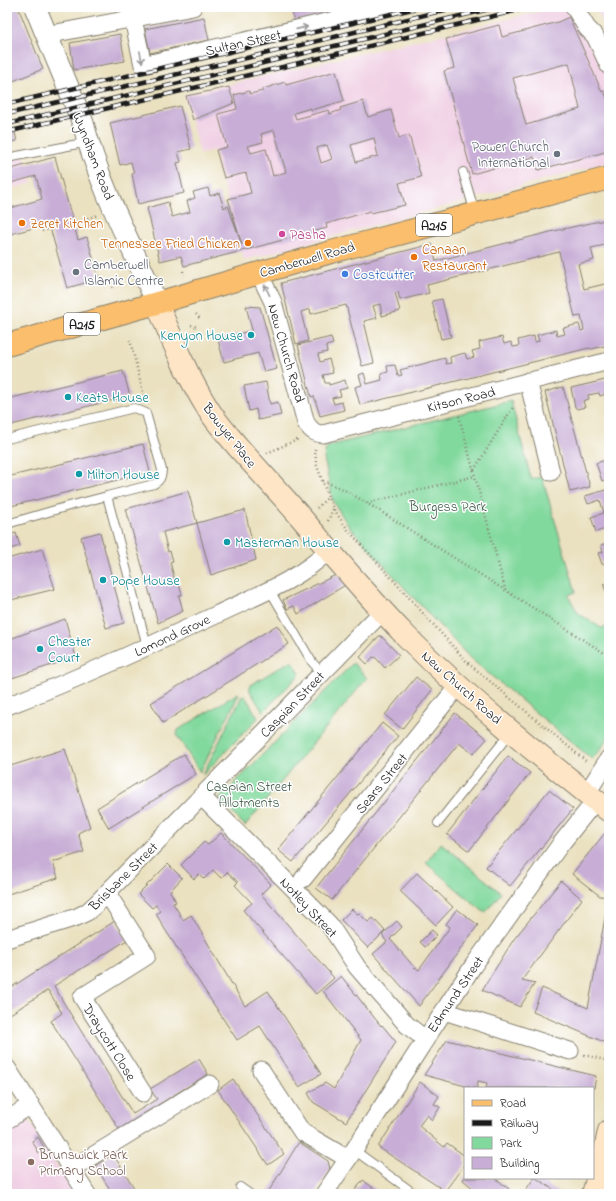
<svg xmlns="http://www.w3.org/2000/svg" width="616" height="1201" font-family="'Indie Flower',sans-serif">
	<style>
		.built { fill: #f0d0e4 }
		.green { fill: #82d99e; stroke: #4f7a5d }
		.building { fill: #c8aed6; fill-rule: evenodd }
		.lines { fill: none; stroke-linecap: round; stroke-linejoin: round }
		.service-casing { stroke: #837e6e; stroke-width: 10 }
		.minor-casing { stroke: #837e6e; stroke-width: 19 }
		.tertiary-casing { stroke: #837e6e; stroke-width: 23 }
		.secondary-casing { stroke: #837e6e; stroke-width: 24 }
		.primary-casing { stroke: #837e6e; stroke-width: 24 }
		.path { stroke: #837e6e; stroke-width: 2.5; stroke-dasharray: 1 3; stroke-linecap: butt }
		.service { stroke: #fff; stroke-width: 8 }
		.minor { stroke: #fff; stroke-width: 17 }
		.tertiary { stroke: #fff; stroke-width: 21 }
		.secondary { stroke: #fde5c5; stroke-width: 22 }
		.primary { stroke: #fabe6d; stroke-width: 22 }
		.rail-casing { stroke: #1c1c1c; stroke-width: 4.5 }
		.rail { stroke: #fff; stroke-width: 3; stroke-dasharray: 9; stroke-linecap: butt }
		.oneway { stroke: #999 }
		.worship-dot { fill: #6b7280; stroke: #fff; stroke-width: 1.5 }
		.food-dot { fill: #e8710a; stroke: #fff; stroke-width: 1.5 }
		.hotel-dot { fill: #d1479c; stroke: #fff; stroke-width: 1.5 }
		.shop-dot { fill: #3f7fe0; stroke: #fff; stroke-width: 1.5 }
		.culture-dot { fill: #0f9aa8; stroke: #fff; stroke-width: 1.5 }
		.education-dot { fill: #8d6e63; stroke: #fff; stroke-width: 1.5 }
		.labels { text-anchor: middle; stroke-width: 3; stroke-linejoin: round; paint-order: stroke }
		.shield { fill: #fff; stroke: #606060; stroke-width: 1 }
		.shield-label { font-size: 13px; font-weight: bold; fill: #1c1c1c }
		.street-label { font-size: 14px; fill: #1c1c1c; stroke: #fff }
		.worship-label { font-size: 14px; fill: #5b616d; stroke: #fff; text-anchor: end }
		.food-label { font-size: 14px; fill: #c56008; stroke: #fff; text-anchor: start }
		.hotel-label { font-size: 14px; fill: #b23c85; stroke: #fff; text-anchor: start }
		.shop-label { font-size: 14px; fill: #366cbe; stroke: #fff; text-anchor: start }
		.culture-label { font-size: 14px; fill: #0d838f; stroke: #fff; text-anchor: start }
		.park-label { font-size: 14px; fill: #405e4a; stroke: #fff }
		.education-label { font-size: 14px; fill: #785e54; stroke: #fff; text-anchor: start }
	</style>
	<rect width="100%" height="100%" fill="#fff"/>
	<filter id="ink" filterUnits="userSpaceOnUse"><feTurbulence type="fractalNoise" baseFrequency=".025" numOctaves="2"/><feDisplacementMap in="SourceGraphic" scale="8" xChannelSelector="R" yChannelSelector="G"/><feConvolveMatrix kernelMatrix="1 2 1 2 8 2 1 2 1" color-interpolation-filters="sRGB"/></filter>
	<filter id="wash" filterUnits="userSpaceOnUse"><feTurbulence type="fractalNoise" baseFrequency=".012" numOctaves="4" result="noise"/><feDisplacementMap in="SourceGraphic" scale="16" xChannelSelector="R" yChannelSelector="G"/><feGaussianBlur stdDeviation="0.9" result="paint"/><feColorMatrix in="noise" values="0 0 0 0 0 0 0 0 0 0 0 0 0 0 0 0 0 1.4 0 .05"/><feComposite in="paint" operator="in"/></filter>
	<g filter="url(#wash)">
		<rect width="100%" height="100%" fill="#eae1c0"/>
		<g class="built">
			<polygon points="560,7 577,7 583,8 609,81 609,162 244,260 214,150 200,154 184,95"/>
			<polygon points="597,7 609,7 609,42 602,21 596,10"/>
			<polygon points="23,155 32,183 7,190 7,160"/>
			<polygon points="27,1118 75,1194 7,1194 7,1130"/>
		</g>
		<g class="green">
			<polygon points="511,401 531,479 542,477 576,592 568,595 578,613 601,628 609,626 609,736 601,749 592,759 471,659 409,593 348,525 333,501 324,458 325,452 328,446"/>
			<polygon points="289,662 293,662 300,674 263,712 250,691 250,685"/>
			<polygon points="353,663 367,678 245,826 219,799"/>
			<polygon points="238,693 239,694 200,772 177,736 178,730"/>
			<polygon points="242,696 245,696 258,718 203,775 203,774"/>
			<polygon points="441,843 501,893 485,913 426,863"/>
		</g>
		<g id="blocks">
			<g class="building">
				<polygon points="7,7 18,7 43,69 8,83 7,52 9,51 7,45"/>
				<polygon points="291,7 345,7 346,11 294,21"/>
				<polygon points="204,17 209,40 150,53 145,29"/>
				<path d="M569,17L602,92L604,91L609,103V151L538,170L534,157L472,174L444,71L454,68L446,39L499,25L502,37L558,22ZM569,63L580,109L526,125L513,78Z"/>
				<polygon points="120,34 125,61 74,70 70,43"/>
				<path d="M336,71L344,101L311,110V108L294,113L296,119L329,110L330,114L341,110L340,108L363,101L368,117L391,110L399,138L409,135L421,177L399,183L405,205L371,213L370,211L326,224L327,228L257,247L184,266L181,256L160,261L147,208L168,202L172,217L190,212L187,201L195,198L193,192L208,188L210,196L219,193L224,208L228,206L242,245L228,199L251,193L246,173L224,178L216,150L227,147L218,114L237,109L234,95L249,91L250,94L263,91V89L285,82L286,85ZM274,130L286,172L273,176L266,149L251,153L248,146L263,142L261,134ZM374,138L378,156L356,162L351,145ZM327,145L332,159L321,163L317,148Z"/>
				<polygon points="229,87 234,103 193,120 186,96"/>
				<polygon points="180,106 191,149 178,152 181,162 177,163 184,193 138,204 132,174 134,173 131,162 120,165 110,123"/>
				<polygon points="14,129 17,141 7,142 7,130"/>
				<polygon points="55,157 78,240 87,237 99,279 67,288 49,224 7,235 7,209 42,199 36,176 7,184 7,170"/>
				<polygon points="609,219 609,258 605,245 591,248 594,260 578,264 584,289 609,283 609,345 591,349 589,348 360,405 355,387 362,385 359,375 364,373 367,384 382,380 381,374 388,372 387,366 395,365 398,376 402,375 400,370 445,358 446,364 451,363 450,357 457,355 465,353 467,359 474,357 472,351 480,349 479,342 502,337 504,344 511,342 513,347 519,346 518,340 534,336 535,342 539,341 537,335 556,330 557,336 565,334 563,328 579,324 581,331 584,330 581,316 575,317 559,252 427,285 429,293 400,300 398,292 395,293 400,311 382,316 380,304 373,306 377,318 364,321 374,363 362,366 346,305 311,314 310,309 301,312 308,341 296,344 281,283 432,244 436,261 554,231"/>
				<polygon points="442,299 451,337 441,339 432,301"/>
				<polygon points="246,306 260,307 277,369 264,372 258,353 224,362 218,340 252,330"/>
				<polygon points="331,337 333,344 326,346 327,352 318,354 320,362 329,359 333,373 323,375 325,383 329,383 329,385 345,380 347,388 339,390 341,396 332,398 334,404 342,402 344,410 320,416 314,396 311,397 298,345"/>
				<polygon points="123,371 130,396 7,426 7,399"/>
				<polygon points="609,379 609,404 606,394 600,396 599,393 588,395 589,399 583,401 585,407 577,409 575,407 571,388"/>
				<polygon points="266,382 270,404 278,402 281,415 258,420 256,409 249,411 244,386"/>
				<polygon points="563,387 590,487 570,492 545,392"/>
				<polygon points="143,444 150,472 7,507 7,477"/>
				<polygon points="609,459 609,479 602,481 596,463"/>
				<polygon points="609,489 609,528 596,532 591,517 604,513 600,500 588,504 585,496"/>
				<polygon points="188,491 197,523 163,532 168,552 170,551 173,561 170,562 176,584 179,584 182,595 179,596 183,611 158,623 126,509"/>
				<polygon points="245,510 256,560 211,575 197,523"/>
				<polygon points="100,532 124,623 106,628 81,537"/>
				<polygon points="16,533 20,546 7,550 7,536"/>
				<polygon points="609,542 609,562 602,564 598,553 603,552 601,545"/>
				<polygon points="42,549 55,589 7,601 7,559"/>
				<polygon points="336,575 341,575 347,584 298,614 294,606 287,609 283,600"/>
				<polygon points="609,583 609,593 607,594 603,584"/>
				<polygon points="65,619 76,657 9,679 7,673 7,640"/>
				<polygon points="277,625 289,644 163,723 151,703"/>
				<polygon points="379,636 381,636 399,655 385,668 376,658 373,657 367,664 360,657"/>
				<polygon points="416,677 432,690 402,729 385,715"/>
				<polygon points="455,713 487,739 473,754 459,743 332,900 316,888"/>
				<polygon points="382,723 398,736 293,862 278,850"/>
				<polygon points="65,749 90,827 78,833 84,852 53,862 58,878 8,894 7,890 7,767"/>
				<polygon points="184,754 196,774 109,828 97,808"/>
				<polygon points="508,756 530,773 469,851 447,834"/>
				<polygon points="549,790 573,809 510,886 486,867"/>
				<polygon points="221,833 271,884 261,894 334,978 316,994 243,910 252,903 235,885 238,882 227,872 221,878 213,870 204,879 199,874 194,879 181,865 204,842 208,845"/>
				<polygon points="605,833 609,837 609,897 600,896 572,874"/>
				<polygon points="168,864 182,878 170,891 176,902 173,903 183,920 191,915 245,1006 268,991 321,1074 299,1087 260,1026 237,1040 166,931 156,914 160,911 156,905 152,908 138,894"/>
				<polygon points="417,873 453,907 436,925 400,891"/>
				<polygon points="561,881 582,899 522,980 535,983 520,1007 482,990 514,939"/>
				<polygon points="607,907 609,908 609,1016 604,1042 533,1012 542,988 588,1008"/>
				<polygon points="352,909 357,914 359,913 368,922 373,918 385,931 368,948 341,920"/>
				<polygon points="457,909 478,925 419,1006 373,954 387,942 382,935 397,921 402,927 390,939 415,968 415,967 419,970 450,927 446,924"/>
				<polygon points="115,921 127,940 54,986 68,1010 133,1114 157,1099 150,1089 199,1059 208,1074 119,1129 51,1021 62,1013 48,990 7,1016 7,990"/>
				<polygon points="432,930 437,935 425,947 420,942"/>
				<polygon points="341,976 381,1026 382,1025 396,1042 346,1122 313,1102 308,1093 325,1083 334,1089 361,1040 323,991"/>
				<polygon points="447,1040 596,1076 594,1088 486,1088 487,1083 478,1081 477,1088 473,1088 424,1075"/>
				<polygon points="233,1079 284,1154 268,1165 218,1090"/>
				<polygon points="420,1082 439,1096 434,1104 440,1107 432,1120 427,1115 419,1126 444,1147 447,1143 465,1156 465,1164 445,1191 378,1147"/>
				<polygon points="38,1137 45,1149 39,1153 32,1141"/>
				<polygon points="299,1142 328,1161 330,1169 314,1194 267,1194"/>
				<polygon points="113,1154 138,1194 113,1194 95,1166"/>
				<polygon points="464,1178 495,1178 509,1189 505,1194 480,1194 463,1180"/>
				<polygon points="534,1178 536,1178 560,1194 527,1194 525,1191"/>
				<polygon points="363,1180 381,1194 352,1194"/>
			</g>
		</g>
	</g>
	<g filter="url(#ink)">
		<use href="#blocks" fill-opacity="0" stroke="#837e6e" stroke-width="1"/>
		<g class="lines">
			<g class="service-casing">
				<g id="service">
					<polyline points="7,158 88,142"/>
					<polyline points="463,172 475,213"/>
					<path d="M7,439L134,408L146,413L162,470C162,477 160,481 154,484L107,496"/>
					<polyline points="7,524 69,506 107,496 147,646"/>
					<polyline points="269,589 312,662 322,673"/>
					<polyline points="438,823 511,732"/>
					<polyline points="354,1150 415,1194"/>
					<polyline points="240,1187 250,1194"/>
				</g>
			</g>
			<g class="minor-casing">
				<g id="minor">
					<polyline points="574,7 587,28 595,36 609,66"/>
					<polyline points="133,19 143,65 390,7"/>
					<polyline points="46,35 193,7"/>
					<path d="M259,273L273,302L306,423C311,430 315,434 323,434L609,361"/>
					<polyline points="528,381 551,472"/>
					<path d="M7,706C78,679 147,647 216,615C255,596 298,581 329,550"/>
					<polyline points="587,793 609,758"/>
					<polyline points="202,797 329,924 357,967 407,1025 425,1039"/>
					<polyline points="303,879 458,686"/>
					<polyline points="107,893 147,956 82,997 143,1093"/>
					<polyline points="7,939 77,917 87,912 95,905 383,611"/>
					<polyline points="444,1011 570,1051"/>
					<polyline points="7,1068 87,1194"/>
					<polyline points="261,1070 302,1132 348,1159"/>
					<polyline points="7,1120 31,1105"/>
					<polyline points="71,1169 210,1084"/>
					<polyline points="324,1194 354,1150 473,966 560,845 596,800"/>
				</g>
			</g>
			<g class="tertiary-casing">
				<path id="tertiary" d="M35,7L83,123C99,185 131,245 157,303"/>
			</g>
			<g class="secondary-casing">
				<g id="secondary">
					<path d="M157,303C172,340 188,378 210,412C218,424 228,435 238,447C260,472 283,496 304,521C337,560 370,599 405,635C468,699 539,755 609,811"/>
					<polyline points="593,1194 604,1155 609,1131"/>
				</g>
			</g>
			<g class="primary-casing">
				<polyline id="primary" points="7,345 157,303 331,252 609,178"/>
			</g>
			<g class="path">
				<polyline points="76,222 98,215"/>
				<polyline points="42,231 49,229"/>
				<polyline points="183,271 184,275"/>
				<polyline points="116,278 122,278"/>
				<polyline points="111,283 113,290"/>
				<polyline points="196,314 201,320"/>
				<polyline points="191,325 197,327"/>
				<polyline points="130,340 145,400"/>
				<polyline points="459,416 505,589"/>
				<polyline points="315,449 316,463 328,497 333,508 348,530 468,663 587,762"/>
				<polyline points="267,453 299,439"/>
				<polyline points="474,470 513,407"/>
				<polyline points="323,481 343,489 380,511 609,656"/>
				<polyline points="367,503 475,476"/>
				<polyline points="317,508 328,497"/>
				<polyline points="328,521 333,509"/>
				<polyline points="584,1055 609,1061"/>
			</g>
			<use href="#service" class="service"/>
			<use href="#minor" class="minor"/>
			<use href="#tertiary" class="tertiary"/>
			<use href="#secondary" class="secondary"/>
			<use href="#primary" class="primary"/>
			<g class="rail-casing">
				<g id="rail">
					<polyline points="7,104 421,7"/>
					<polyline points="7,114 285,49 457,7"/>
					<polyline points="7,124 498,7"/>
					<polyline points="7,132 266,71 531,7"/>
				</g>
			</g>
			<use href="#rail" class="rail"/>
		</g>
		<defs><path id="oneway-shaft" d="M-6 0H5M1.5-3L5.5 0L1.5 3" fill="none" stroke-width="1.6" stroke-linecap="round" stroke-linejoin="round"/></defs>
		<g class="oneway">
			<use href="#oneway-shaft" transform="translate(302 28) rotate(-13)"/>
			<use href="#oneway-shaft" transform="translate(141 57) rotate(79)"/>
			<use href="#oneway-shaft" transform="translate(267 290) rotate(-116)"/>
		</g>
	</g>
	<g class="worship-dot">
		<circle cx="557" cy="154" r="4"/>
		<circle cx="76" cy="272" r="4"/>
	</g>
	<g class="food-dot">
		<circle cx="22" cy="223" r="4"/>
		<circle cx="248" cy="243" r="4"/>
		<circle cx="414" cy="257" r="4"/>
	</g>
	<circle class="hotel-dot" cx="282" cy="234" r="4"/>
	<circle class="shop-dot" cx="345" cy="274" r="4"/>
	<g class="culture-dot">
		<circle cx="251" cy="335" r="4"/>
		<circle cx="68" cy="397" r="4"/>
		<circle cx="79" cy="474" r="4"/>
		<circle cx="227" cy="542" r="4"/>
		<circle cx="103" cy="580" r="4"/>
		<circle cx="40" cy="649" r="4"/>
	</g>
	<circle class="education-dot" cx="31" cy="1162" r="4"/>
	<g class="labels">
		<g class="shield">
			<rect x="416" y="214" width="36" height="22" rx="3"/>
			<rect x="64" y="313" width="36" height="22" rx="3"/>
		</g>
		<g class="shield-label">
			<text x="434" y="230">A215</text>
			<text x="82" y="329">A215</text>
		</g>
		<g class="street-label">
			<text transform="translate(243 42) rotate(-13)" y="5">Sultan Street</text>
			<text transform="translate(94 156) rotate(69)" y="5">Wyndham Road</text>
			<text transform="translate(307 259) rotate(-16)" y="5">Camberwell Road</text>
			<text transform="translate(287 353) rotate(74)" y="5">New Church Road</text>
			<text transform="translate(461 399) rotate(-14)" y="5">Kitson Road</text>
			<text transform="translate(230 435) rotate(52)" y="5">Bowyer Place</text>
			<text transform="translate(172 635) rotate(-25)" y="5">Lomond Grove</text>
			<text transform="translate(462 687) rotate(42)" y="5">New Church Road</text>
			<text transform="translate(292 704) rotate(-46)" y="5">Caspian Street</text>
			<text transform="translate(381 783) rotate(-51)" y="5">Sears Street</text>
			<text transform="translate(123 876) rotate(-45)" y="5">Brisbane Street</text>
			<text transform="translate(309 907) rotate(47)" y="5">Notley Street</text>
			<text transform="translate(455 994) rotate(-56)" y="5">Edmund Street</text>
			<text transform="translate(110 1042) rotate(58)" y="5">Draycott Close</text>
		</g>
		<g class="worship-label">
			<text x="549" y="151">Power Church<tspan x="549" dy="16">International</tspan></text>
			<text x="84" y="269" text-anchor="start">Camberwell<tspan x="84" dy="16">Islamic Centre</tspan></text>
		</g>
		<g class="food-label">
			<text x="30" y="228">Zeret Kitchen</text>
			<text x="240" y="248" text-anchor="end">Tennessee Fried Chicken</text>
			<text x="422" y="254">Canaan<tspan x="422" dy="16">Restaurant</tspan></text>
		</g>
		<g class="hotel-label">
			<text x="290" y="239">Pasha</text>
		</g>
		<g class="shop-label">
			<text x="353" y="279">Costcutter</text>
		</g>
		<g class="culture-label">
			<text x="243" y="340" text-anchor="end">Kenyon House</text>
			<text x="76" y="402">Keats House</text>
			<text x="87" y="479">Milton House</text>
			<text x="235" y="547">Masterman House</text>
			<text x="111" y="585">Pope House</text>
			<text x="48" y="646">Chester<tspan x="48" dy="16">Court</tspan></text>
		</g>
		<g class="park-label">
			<text x="448" y="511">Burgess Park</text>
			<text x="249" y="791">Caspian Street<tspan x="249" dy="16">Allotments</tspan></text>
		</g>
		<g class="education-label">
			<text x="39" y="1159">Brunswick Park<tspan x="39" dy="16">Primary School</tspan></text>
		</g>
	</g>
	<rect width="616" height="1201" fill="none" stroke="#fff" stroke-width="24"/>
	<rect x="464" y="1087" width="130" height="92" fill="#ffffff" stroke="#a4a4a4"/>
	<rect x="472" y="1100" width="20" height="6" fill="#fabe6d" stroke="#a4a4a4"/>
	<text x="500" y="1107" font-size="12" fill="#1c1c1c">Road</text>
	<rect x="472" y="1120" width="20" height="6" fill="#1c1c1c" stroke="#a4a4a4"/>
	<text x="500" y="1127" font-size="12" fill="#1c1c1c">Railway</text>
	<rect x="472" y="1137" width="20" height="12" fill="#82d99e" stroke="#a4a4a4"/>
	<text x="500" y="1147" font-size="12" fill="#1c1c1c">Park</text>
	<rect x="472" y="1157" width="20" height="12" fill="#c8aed6" stroke="#a4a4a4"/>
	<text x="500" y="1167" font-size="12" fill="#1c1c1c">Building</text>
</svg>
